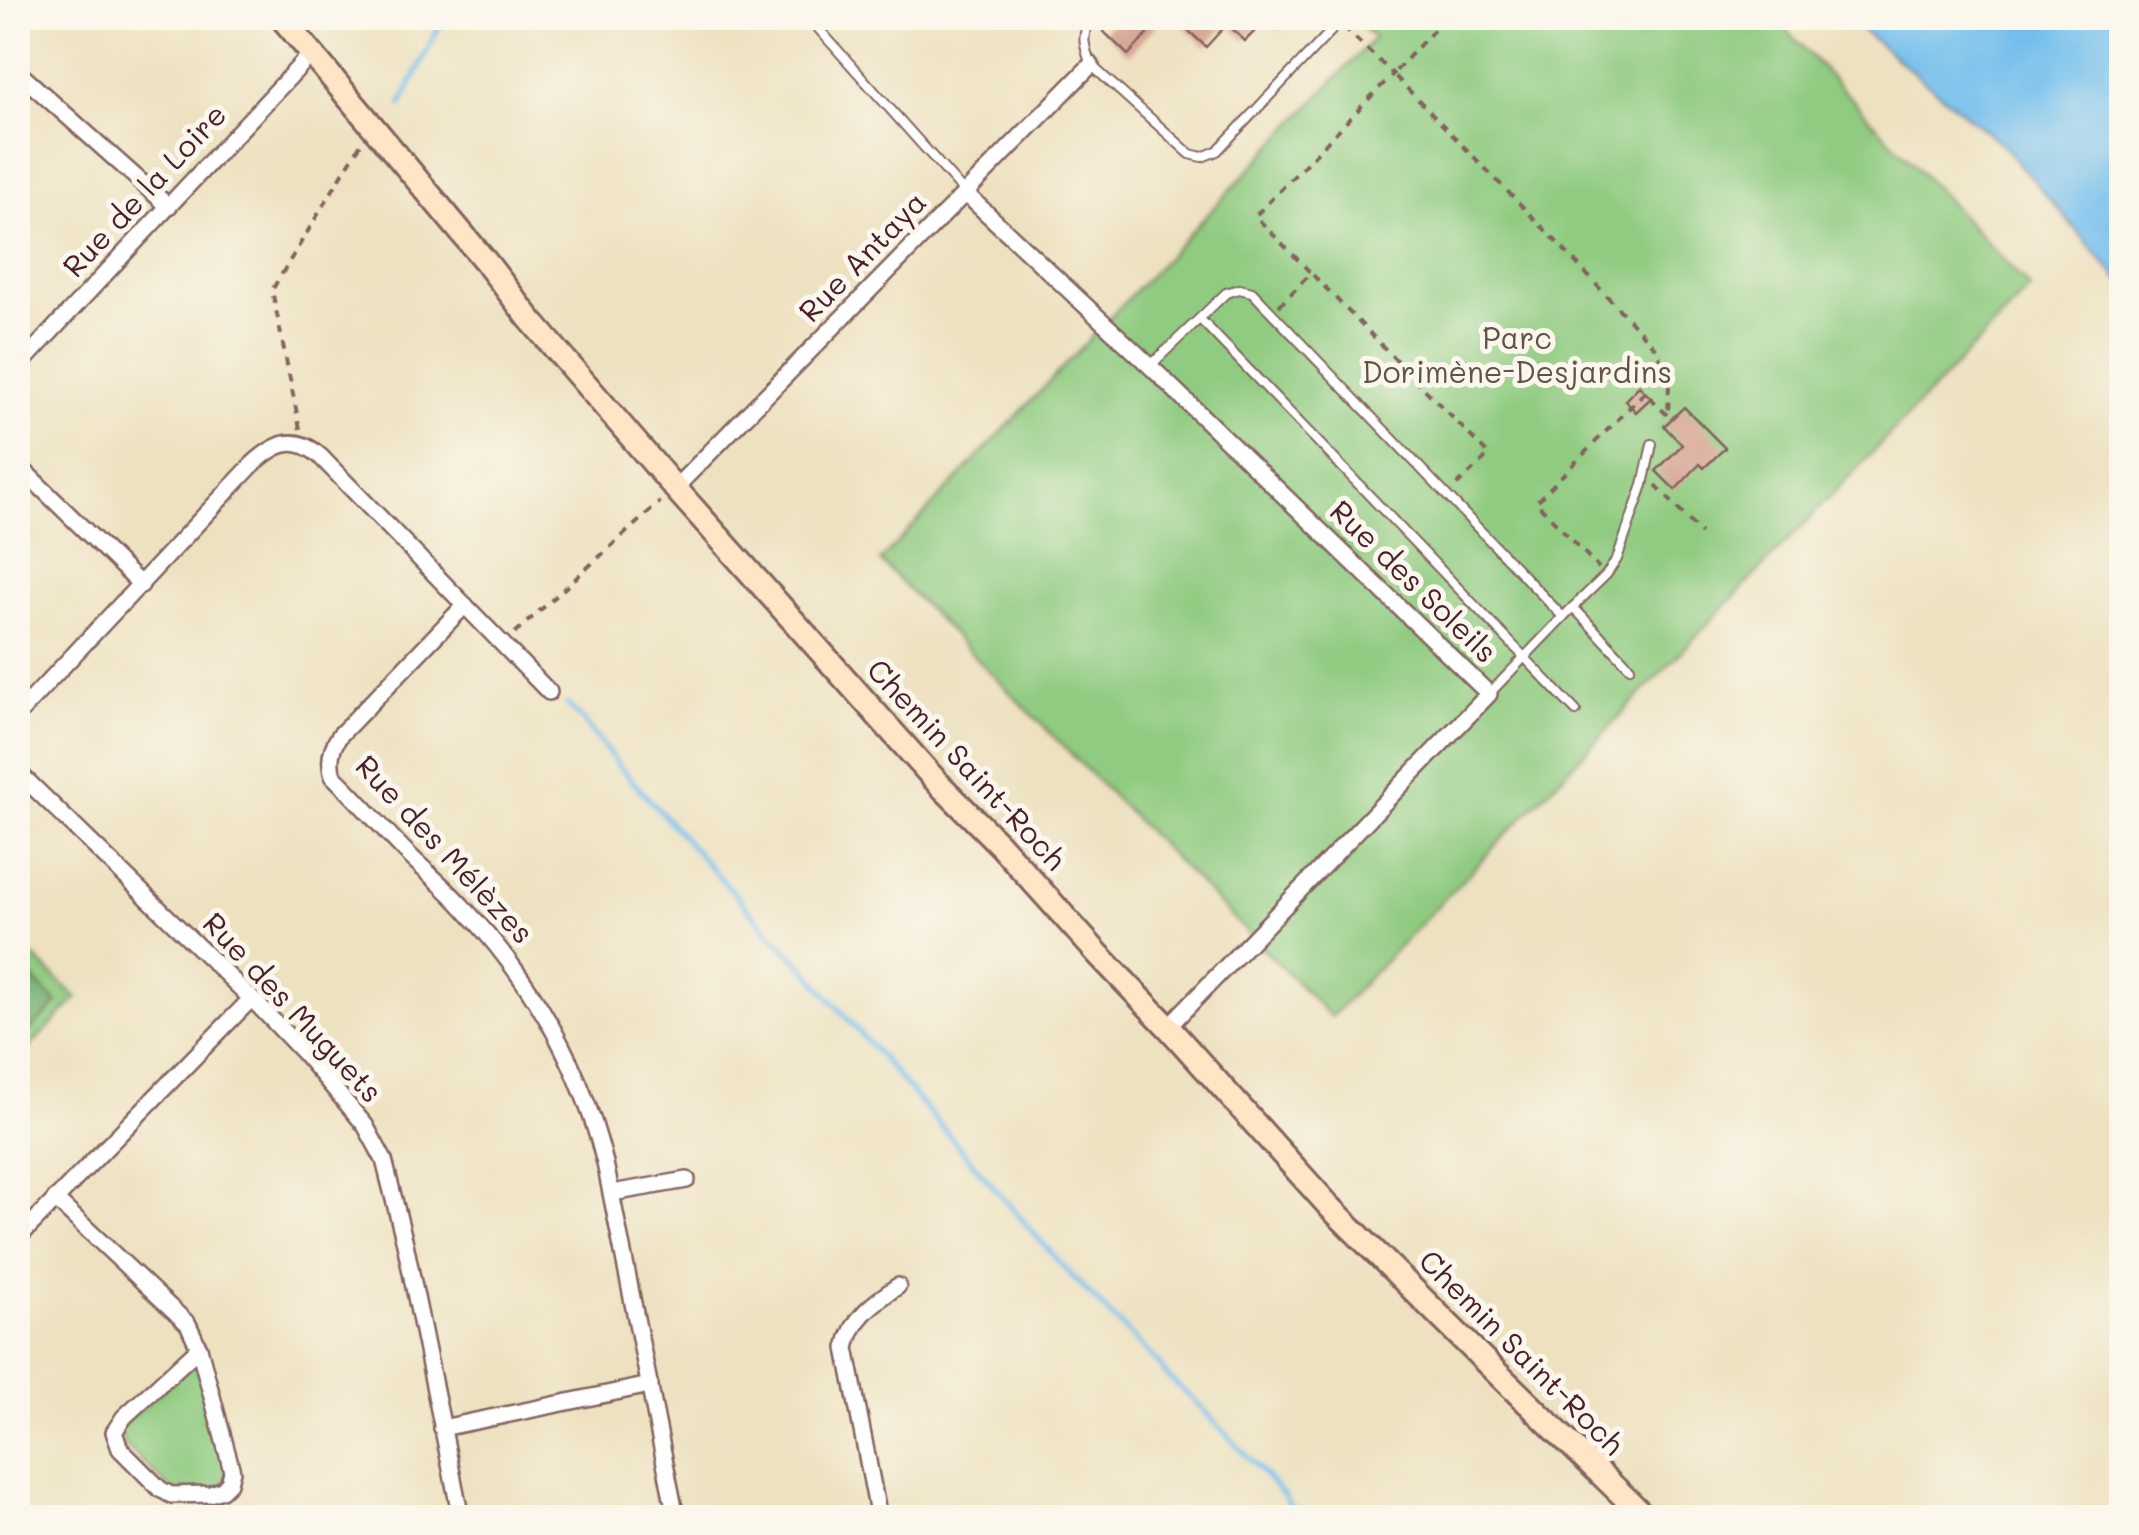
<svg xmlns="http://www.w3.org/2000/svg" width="2139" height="1535" font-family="Mali,sans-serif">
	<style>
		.green { fill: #8fcb80; stroke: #6c7556; stroke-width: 2.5 }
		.forest { fill: #73af6e; stroke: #5e674c; stroke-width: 2.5 }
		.water { fill: #72beec; stroke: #5e6e8c; stroke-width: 2.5 }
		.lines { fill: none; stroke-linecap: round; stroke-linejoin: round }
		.stream { stroke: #72beec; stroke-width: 5 }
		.building { fill: #d6a190 }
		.lane-casing { stroke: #83635f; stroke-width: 12 }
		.street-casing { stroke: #83635f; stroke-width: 20 }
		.secondary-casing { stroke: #83635f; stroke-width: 28 }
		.path { stroke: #83635f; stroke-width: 4; stroke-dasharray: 8 8; stroke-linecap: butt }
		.lane { stroke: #fff; stroke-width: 8 }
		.street { stroke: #fff; stroke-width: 15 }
		.secondary { stroke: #fde5c5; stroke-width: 22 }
		.labels { text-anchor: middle; stroke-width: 10; stroke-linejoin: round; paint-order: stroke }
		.street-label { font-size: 30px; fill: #4a1f2b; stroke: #fbf7ec }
		.park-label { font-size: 30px; fill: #5f5344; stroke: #fbf7ec }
	</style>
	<rect width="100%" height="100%" fill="#fbf7ec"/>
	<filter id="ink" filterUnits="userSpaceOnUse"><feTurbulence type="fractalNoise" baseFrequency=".01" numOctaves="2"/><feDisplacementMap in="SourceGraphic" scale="20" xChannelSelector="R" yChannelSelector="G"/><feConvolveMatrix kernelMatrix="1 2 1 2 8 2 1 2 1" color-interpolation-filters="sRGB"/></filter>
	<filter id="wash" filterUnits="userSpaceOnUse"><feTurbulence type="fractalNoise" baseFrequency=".0048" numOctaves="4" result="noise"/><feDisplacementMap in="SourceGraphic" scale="40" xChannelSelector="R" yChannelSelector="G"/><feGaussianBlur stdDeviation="2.25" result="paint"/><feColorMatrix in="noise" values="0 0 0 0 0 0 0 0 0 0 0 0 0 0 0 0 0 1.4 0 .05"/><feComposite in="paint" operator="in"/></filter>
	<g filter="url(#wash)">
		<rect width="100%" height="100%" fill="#ede1c0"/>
		<g class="green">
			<polygon points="1354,18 1775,18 2030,288 1331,1017 880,561 1374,38"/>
			<polygon points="18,942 77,998 18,1059"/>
			<polygon points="201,1355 228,1469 222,1490 171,1490 125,1445 117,1430"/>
		</g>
		<polygon class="forest" points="18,965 58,1003 18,1042"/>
		<polygon class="water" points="1847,18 2121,18 2121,282 2003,145"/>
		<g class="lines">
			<g class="stream">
				<polyline points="401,105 436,32 446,18"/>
				<polyline points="567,704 582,719 618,765 768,931 808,971 832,1001 1066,1270 1160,1365 1164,1373 1202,1408 1285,1497 1288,1505 1295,1508 1301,1518"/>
			</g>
		</g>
		<g id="blocks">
			<g class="building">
				<polygon points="1116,18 1163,18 1128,55 1103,31"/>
				<polygon points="1175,18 1289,18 1278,29 1267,19 1245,41 1227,24 1206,47"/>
				<polygon points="1639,386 1651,398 1636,412 1625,400"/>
				<polygon points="1684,407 1725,448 1704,468 1700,464 1675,490 1656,471 1682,445 1664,426"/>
			</g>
		</g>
	</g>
	<g filter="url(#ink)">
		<use href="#blocks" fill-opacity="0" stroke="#83635f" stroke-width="2.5"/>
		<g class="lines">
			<g class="lane-casing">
				<g id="lane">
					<polyline points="809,18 965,193"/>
					<path d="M1090,18C1081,37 1084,46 1091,65L1190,154L1202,157L1217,151L1331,31L1334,18"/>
					<polyline points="1200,319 1576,711"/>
					<polyline points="1150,366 1226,293 1239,289 1252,292 1563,617 1489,694"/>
					<polyline points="1573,607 1606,575 1617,559 1643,485 1652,444"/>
					<polyline points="1563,617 1573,607 1630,667"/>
				</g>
			</g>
			<g class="street-casing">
				<g id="street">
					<polyline points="18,72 168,206"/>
					<polyline points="965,193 1150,366 1489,694 1168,1027"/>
					<polyline points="18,367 312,53"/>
					<polyline points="18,465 141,585"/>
					<polyline points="675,488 1091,65"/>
					<path d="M465,605L340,735C331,748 328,761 333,776C359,801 382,828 407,853C425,871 445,887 462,906C531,979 581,1065 605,1163L676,1518"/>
					<path d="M18,714L253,464C275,444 295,433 320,456L549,692"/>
					<polyline points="18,772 259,1006 302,1051 365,1125 384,1160 405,1243 461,1518"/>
					<polyline points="612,1193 687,1180"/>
					<polyline points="55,1199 188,1324 199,1348"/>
					<polyline points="18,1238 251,999"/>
					<polygon points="199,1348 232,1471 229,1483 222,1490 210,1494 171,1495 160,1489 120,1449 114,1432 124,1417"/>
					<polyline points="442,1428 650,1385"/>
					<path d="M879,1518L846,1348C852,1318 873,1303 898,1286"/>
				</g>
			</g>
			<g class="secondary-casing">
				<polyline id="secondary" points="282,18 486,262 529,318 675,488 937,782 1000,845 1099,955 1168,1027 1329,1206 1499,1375 1646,1518"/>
			</g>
			<g class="path">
				<polyline points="1445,18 1393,74 1554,239 1657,350 1669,384 1668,416 1645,392 1536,502 1599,568"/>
				<polyline points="1313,275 1489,455 1454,488"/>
				<polyline points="1279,306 1311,273 1255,216 1393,74 1345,28"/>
				<polyline points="300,429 272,290 362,142"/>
				<polyline points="1656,485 1701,534"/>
				<polyline points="515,633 660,502"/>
			</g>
			<use href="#lane" class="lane"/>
			<use href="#street" class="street"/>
			<use href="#secondary" class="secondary"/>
		</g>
	</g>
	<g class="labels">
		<g class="street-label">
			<text transform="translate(145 191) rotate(-47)" y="10">Rue de la Loire</text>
			<text transform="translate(863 257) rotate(-46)" y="10">Rue Antaya</text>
			<text transform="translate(1413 582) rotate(44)" y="10">Rue des Soleils</text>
			<text transform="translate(966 765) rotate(47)" y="10">Chemin Saint-Roch</text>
			<text transform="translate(444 850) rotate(47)" y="10">Rue des Mélèzes</text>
			<text transform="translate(292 1008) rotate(47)" y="10">Rue des Muguets</text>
			<text transform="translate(1521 1353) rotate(45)" y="10">Chemin Saint-Roch</text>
		</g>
		<g class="park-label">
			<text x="1517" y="349">Parc<tspan x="1517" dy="34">Dorimène-Desjardins</tspan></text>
		</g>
	</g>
	<rect width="2139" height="1535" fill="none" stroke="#fbf7ec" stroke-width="60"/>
</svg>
